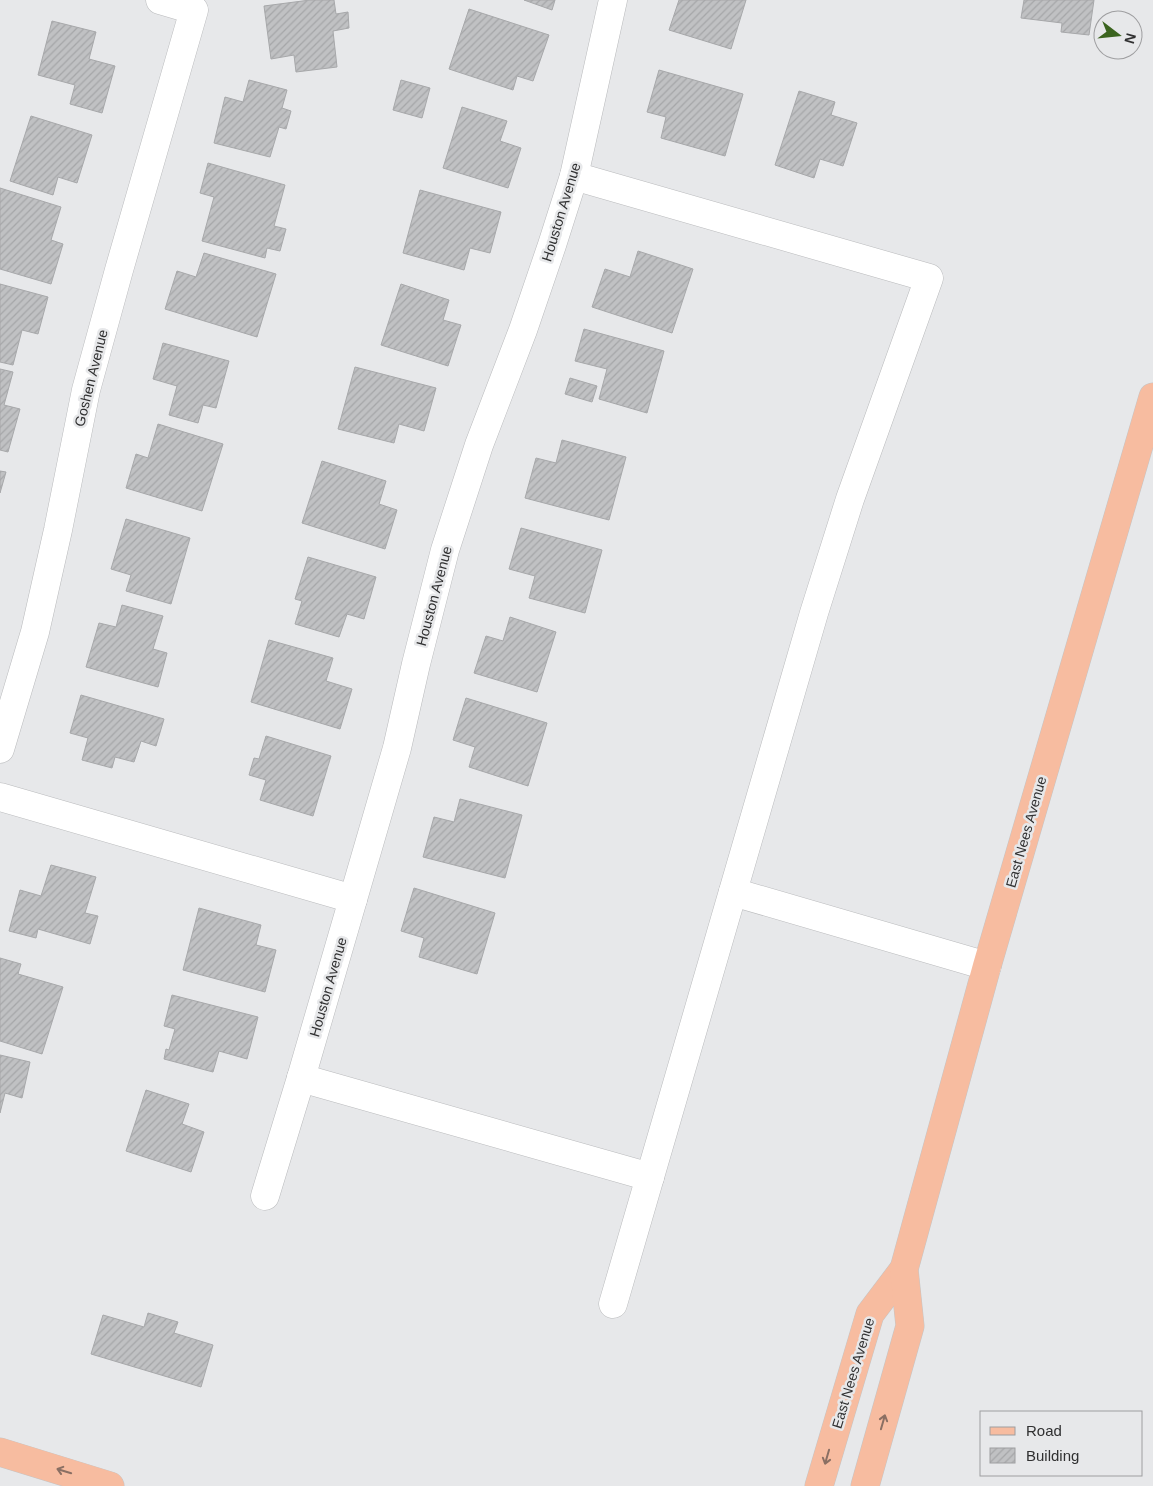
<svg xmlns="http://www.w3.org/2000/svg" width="1153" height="1486" font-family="Arial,sans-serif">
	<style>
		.building { fill: url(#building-hatch); stroke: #a7a8aa }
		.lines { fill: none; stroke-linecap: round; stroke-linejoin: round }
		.minor-casing { stroke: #babbbd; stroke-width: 29 }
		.major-casing { stroke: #c5c5c5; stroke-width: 29 }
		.minor { stroke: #fff; stroke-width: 28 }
		.major { stroke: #f7bca0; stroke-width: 28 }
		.oneway { stroke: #8a6f63 }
		.labels { text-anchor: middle; stroke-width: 5; stroke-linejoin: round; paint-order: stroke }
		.street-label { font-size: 14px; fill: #303031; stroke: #e7e8ea }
	</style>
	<defs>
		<pattern id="building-hatch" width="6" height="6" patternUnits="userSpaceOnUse" patternTransform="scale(1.25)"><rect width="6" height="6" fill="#c0c1c3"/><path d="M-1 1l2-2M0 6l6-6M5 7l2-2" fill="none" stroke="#a5a6a8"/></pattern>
	</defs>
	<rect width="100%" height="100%" fill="#e7e8ea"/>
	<g class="building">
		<polygon points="310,0 334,0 336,14 348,12 349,28 333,31 337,67 296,72 294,55 271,59 264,6"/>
		<polygon points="524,0 555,0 552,10"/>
		<polygon points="679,0 746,0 731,49 669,30"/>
		<polygon points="1024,0 1094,0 1089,35 1061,32 1062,23 1021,18"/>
		<polygon points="469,9 549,35 533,81 517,76 513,90 449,69"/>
		<polygon points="52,21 96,32 89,59 115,66 102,113 70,104 75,85 38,75"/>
		<polygon points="659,70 743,94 725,156 661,138 666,117 647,112"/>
		<polygon points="249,80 287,90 282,108 291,111 286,129 279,127 270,157 214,143 225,97 243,102"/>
		<polygon points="401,80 430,88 422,118 393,110"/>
		<polygon points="799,91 835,102 831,115 857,123 843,166 820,159 814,178 775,165"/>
		<polygon points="462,107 507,121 500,141 521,148 508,188 443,168"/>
		<polygon points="31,116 92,135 77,183 58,177 53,195 10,181"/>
		<polygon points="208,163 285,185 274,226 286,229 280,251 267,248 265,258 202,241 214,197 200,193"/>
		<polygon points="0,188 61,207 51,240 63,244 51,284 0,269"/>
		<polygon points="420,190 501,212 490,253 470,248 464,270 403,253"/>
		<polygon points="638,251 693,269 672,333 592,307 605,269 630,277"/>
		<polygon points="204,253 276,274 257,337 165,309 177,271 196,277"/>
		<polygon points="0,284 48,297 38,334 22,330 13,365 0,362"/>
		<polygon points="401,284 449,300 443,320 461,325 448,366 381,345"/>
		<polygon points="584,329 664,351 647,413 599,399 607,369 575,361"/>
		<polygon points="163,343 229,361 216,408 203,405 198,423 169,415 177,386 153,379"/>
		<polygon points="355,367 436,388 424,431 399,424 394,443 338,429"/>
		<polygon points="0,369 13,372 4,405 20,409 8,452 0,450"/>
		<polygon points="570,378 597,386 592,402 565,394"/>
		<polygon points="158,424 223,444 202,511 126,488 136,454 148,458"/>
		<polygon points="562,440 626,457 609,520 525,498 536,458 556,463"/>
		<polygon points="322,461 386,481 379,504 397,510 385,549 302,523"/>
		<polygon points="0,471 6,472 0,493"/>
		<polygon points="126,519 190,538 171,604 126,591 131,575 111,569"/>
		<polygon points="521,528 602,550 585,613 529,598 535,576 509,569"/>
		<polygon points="308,557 376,577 364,619 347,614 339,637 295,624 302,601 295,599"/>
		<polygon points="122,605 163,616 153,649 167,653 158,687 86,667 99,623 116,627"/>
		<polygon points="510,617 556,632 537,692 474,673 486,636 503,641"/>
		<polygon points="269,640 333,658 326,681 352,689 340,729 251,702"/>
		<polygon points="81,695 164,719 156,746 141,741 134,762 115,757 112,768 82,760 88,738 70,733"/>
		<polygon points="466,698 547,723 528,786 469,767 475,747 453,740"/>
		<polygon points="266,736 331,756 313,816 260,800 266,780 249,775 254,758 259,759"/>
		<polygon points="460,799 522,815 505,878 423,857 434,817 454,822"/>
		<polygon points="51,865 96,877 85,913 98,916 90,944 38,929 36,938 9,931 20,890 41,896"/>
		<polygon points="414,888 495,913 477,974 419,957 424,938 401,931"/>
		<polygon points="199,908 261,925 256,945 276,950 265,992 183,970"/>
		<polygon points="0,958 21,964 18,974 63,987 42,1054 0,1041"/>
		<polygon points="172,995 258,1017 247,1059 219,1051 213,1072 164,1059 166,1049 169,1050 175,1029 164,1026"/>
		<polygon points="0,1055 30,1062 22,1098 5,1093 0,1113"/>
		<polygon points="146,1090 189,1104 182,1124 204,1132 191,1172 126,1151"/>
		<polygon points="148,1313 178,1322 174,1333 213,1345 201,1387 91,1354 103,1315 144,1327"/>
	</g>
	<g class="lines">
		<g class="minor-casing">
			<g id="minor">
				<polyline points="574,176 929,278 850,499 814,613 613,1304"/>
				<polyline points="0,749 35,632 58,530 86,390 119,270 194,10 160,0"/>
				<polyline points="0,797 353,899"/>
				<polyline points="733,892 987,966"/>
				<polyline points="301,1078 650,1177"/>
				<polyline points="265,1196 301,1078 397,748 416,664 445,550 479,445 523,330 552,245 574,176 613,0"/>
			</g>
		</g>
		<g class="major-casing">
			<g id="major">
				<polyline points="0,1452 110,1486"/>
				<polyline points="819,1486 870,1314 904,1269"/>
				<polyline points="865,1486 910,1326 904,1269 987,966 1153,397"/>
			</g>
		</g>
		<use href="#minor" class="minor"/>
		<use href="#major" class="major"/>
	</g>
	<defs><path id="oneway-shaft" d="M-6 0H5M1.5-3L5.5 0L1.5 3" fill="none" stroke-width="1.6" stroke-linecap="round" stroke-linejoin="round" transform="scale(1.25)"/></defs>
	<g class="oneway">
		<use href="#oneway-shaft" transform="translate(883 1422) rotate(-74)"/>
		<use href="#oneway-shaft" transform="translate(827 1457) rotate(106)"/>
		<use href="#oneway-shaft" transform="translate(64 1471) rotate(-163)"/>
	</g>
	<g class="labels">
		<g class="street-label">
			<text transform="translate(561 212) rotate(-73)" y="5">Houston Avenue</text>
			<text transform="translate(91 378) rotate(-76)" y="5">Goshen Avenue</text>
			<text transform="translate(434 596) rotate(-75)" y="5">Houston Avenue</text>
			<text transform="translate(1026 832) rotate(-74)" y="5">East Nees Avenue</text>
			<text transform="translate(328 987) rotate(-74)" y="5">Houston Avenue</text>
			<text transform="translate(853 1373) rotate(-73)" y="5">East Nees Avenue</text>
		</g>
	</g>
	<rect x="980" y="1411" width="162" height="65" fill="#e7e8ea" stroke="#9e9ea0"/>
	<rect x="990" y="1427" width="25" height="8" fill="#f7bca0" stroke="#9e9ea0"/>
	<text x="1026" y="1436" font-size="15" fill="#303031">Road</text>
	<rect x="990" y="1448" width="25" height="15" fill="url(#building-hatch)" stroke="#9e9ea0"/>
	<text x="1026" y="1461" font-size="15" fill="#303031">Building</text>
	<g transform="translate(1118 35) rotate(106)"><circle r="24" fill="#e7e8ea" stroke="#9e9ea0"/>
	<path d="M0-4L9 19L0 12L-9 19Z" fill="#3b641f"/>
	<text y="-8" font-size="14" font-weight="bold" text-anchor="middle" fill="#303031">N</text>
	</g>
</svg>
